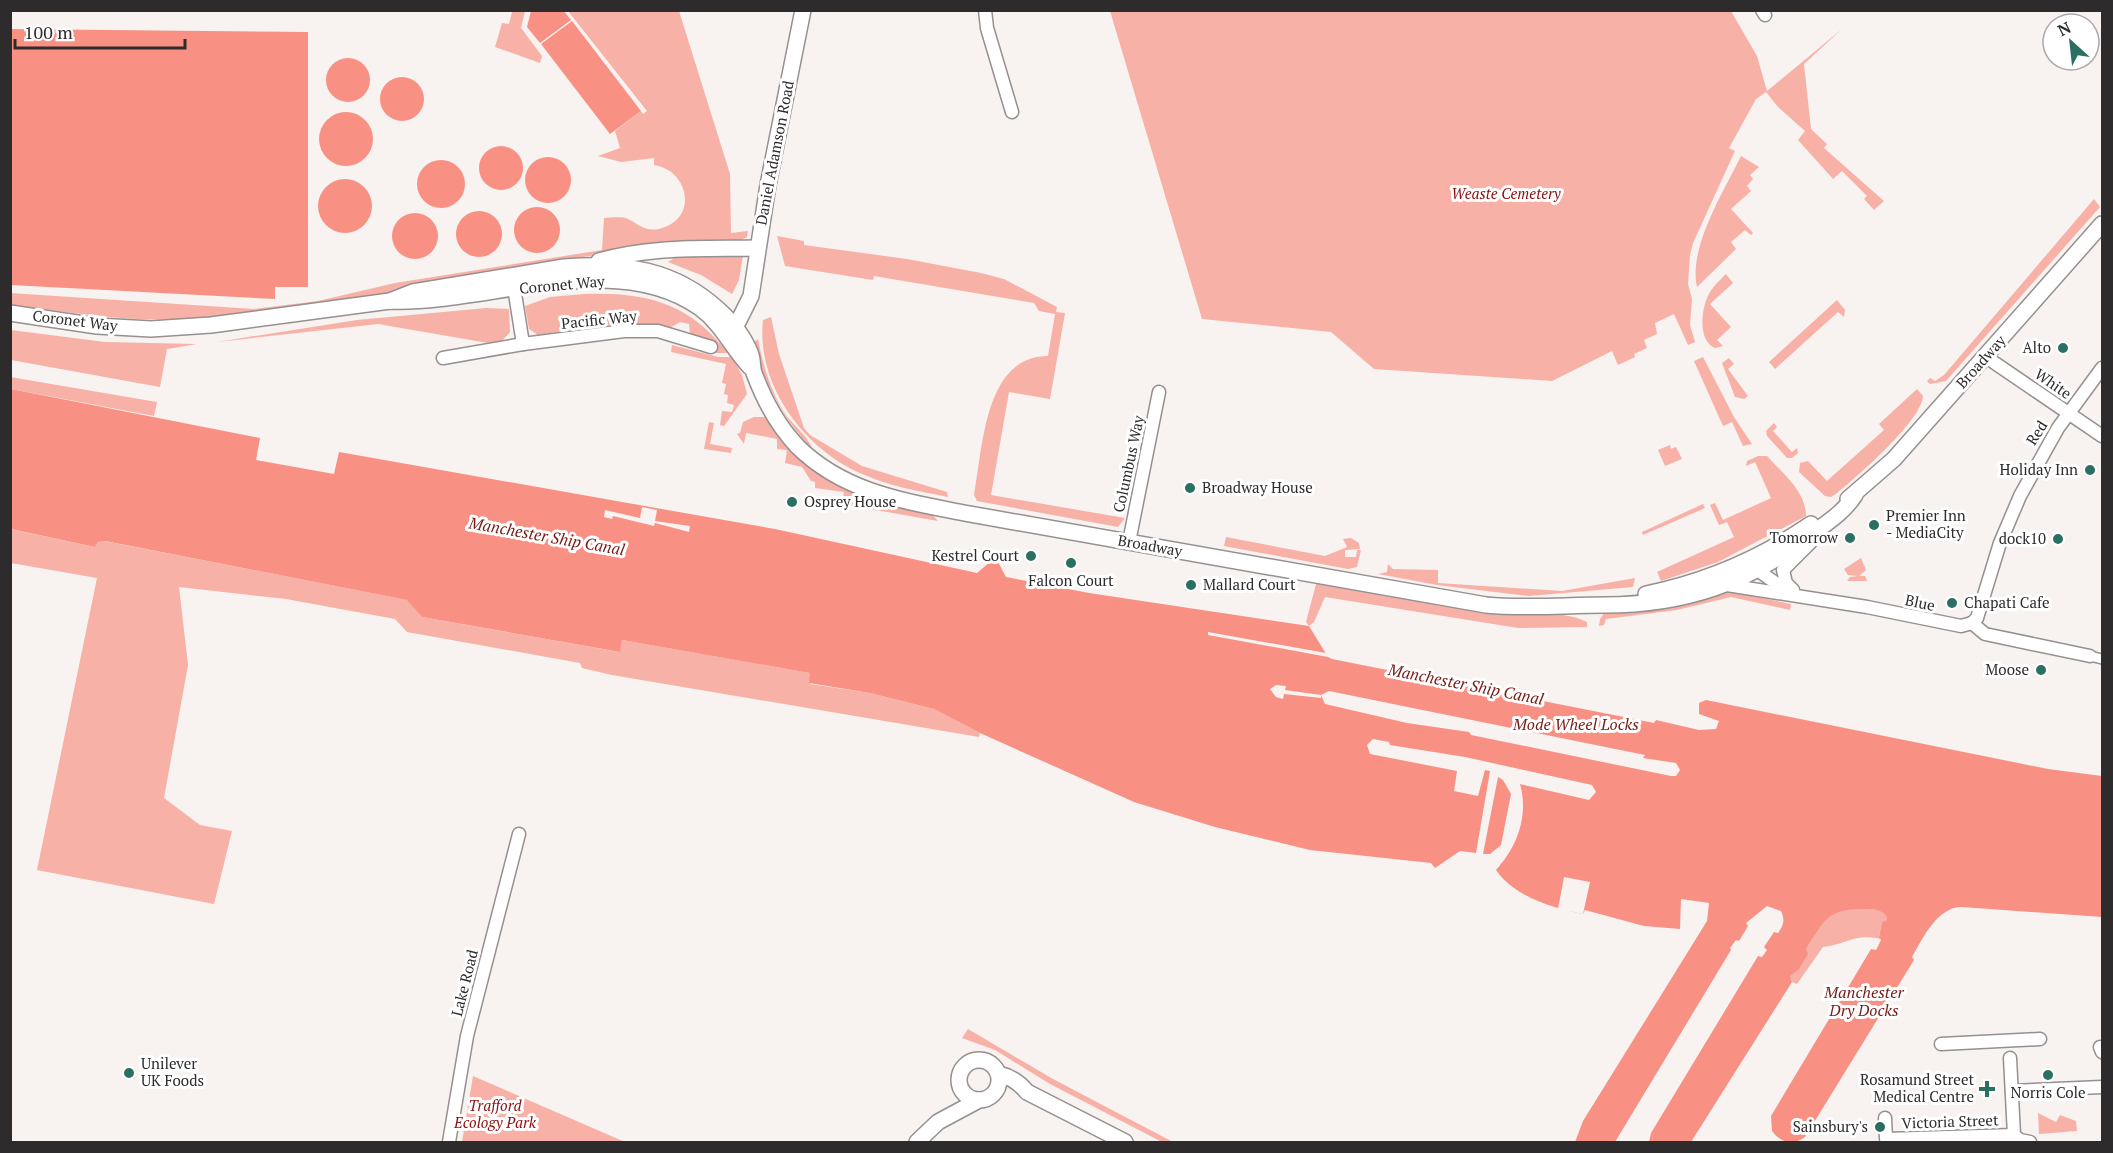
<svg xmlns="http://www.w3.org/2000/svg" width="2113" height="1153" font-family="'PT Serif',serif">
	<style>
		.green { fill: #f8b1a7 }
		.water { fill: #f89184; fill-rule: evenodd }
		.pier { fill: #f8f2f1 }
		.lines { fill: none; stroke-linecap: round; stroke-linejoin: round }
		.pedestrian-casing { stroke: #96908f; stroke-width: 12 }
		.minor-casing { stroke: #96908f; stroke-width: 15 }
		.tertiary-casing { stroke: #96908f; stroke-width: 18 }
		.pedestrian { stroke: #fff; stroke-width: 9 }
		.minor { stroke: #fff; stroke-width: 12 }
		.tertiary { stroke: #fff; stroke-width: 15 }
		.poi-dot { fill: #2b6f62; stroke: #fff; stroke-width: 2 }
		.labels { text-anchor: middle; stroke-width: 6; stroke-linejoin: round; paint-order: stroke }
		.street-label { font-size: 15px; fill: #2d2b2b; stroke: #fff }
		.park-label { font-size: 15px; font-style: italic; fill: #8c1010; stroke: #fff }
		.poi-label { font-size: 15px; fill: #2d2b2b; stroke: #fff; text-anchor: end }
		.water-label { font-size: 16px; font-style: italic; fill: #761c17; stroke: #fff }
	</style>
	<rect width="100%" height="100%" fill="#f8f2f1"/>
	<g class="green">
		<polygon points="509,11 525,11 521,28 542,56 540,63 495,47 502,23 509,24 512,12"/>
		<path d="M568,11H679L730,174L731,233L748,231L747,237L739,241C694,245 648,248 603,254C464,273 323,313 182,319C124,322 68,312 11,305L10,293L254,309L318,301L395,283L602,250L604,218C610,218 622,216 628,219C640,225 646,233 662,228C698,218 689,170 654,165V158L621,162L598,156L620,148L615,131L641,111L643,114L647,111Z"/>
		<polygon points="1110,11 1731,11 1757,56 1767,91 1842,29 1804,64 1811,129 1827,144 1824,148 1884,201 1874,210 1864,199 1867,196 1842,171 1833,179 1798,140 1805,131 1778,107 1766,92 1756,99 1729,148 1735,151 1693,243 1690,255 1688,284 1692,299 1690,325 1695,342 1688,345 1674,314 1655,323 1657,334 1644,340 1647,348 1634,354 1635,357 1618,365 1612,351 1552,381 1374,369 1331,332 1202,319"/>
		<path d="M1741,156L1759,167L1750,175L1753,179L1747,186L1751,191L1731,209L1753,233L1751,235L1745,230L1731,242L1736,249L1697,287C1688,248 1724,191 1741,156Z"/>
		<polygon points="2094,199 2100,207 1946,381 1930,384 1927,381 1930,378 1935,381 1944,375"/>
		<path d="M777,236L804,241V245L907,259L981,273L1004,279L1057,307L1056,312L1065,313L1050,399L1009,392L991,495L1125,518L1118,527L977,501L974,495C983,448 984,356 1048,356L1055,314L1039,311L1034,303L874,276L873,280L785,266Z"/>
		<polygon points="735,254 743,256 739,280 732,294 701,275 668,262 679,255"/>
		<path d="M1726,274L1733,283L1710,304L1731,327L1717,340L1723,346L1715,348C1698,341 1701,310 1708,296C1712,287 1719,281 1726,274Z"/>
		<path d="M584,294C646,292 688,302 728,353H714L716,344L690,333L689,324L680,322L668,329C628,317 579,329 538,335L529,329L525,306L550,297Z"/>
		<polygon points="1837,300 1845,310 1844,317 1838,312 1775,369 1769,362"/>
		<polygon points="486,308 509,309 510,332 502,341 488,343 378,324 217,342 357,320"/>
		<path d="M771,317L779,354L804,428L810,435L862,466L947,492L948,497C918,491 888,486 860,473C803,448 756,384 763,320Z"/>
		<polygon points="11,330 105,342 197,344 167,349 160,387 11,360"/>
		<path d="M758,339C763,365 770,389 784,412C791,423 810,438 812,449C782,418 767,383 750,345Z"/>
		<polygon points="672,345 718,357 732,357 742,375 747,394 724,426 720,425 722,411 732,412 734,405 727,403 728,395 724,394 726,384 722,383 726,364 671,352"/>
		<polygon points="1703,357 1734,417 1752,444 1743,446 1732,422 1723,426 1694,361"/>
		<polygon points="1729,358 1734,364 1728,369 1748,396 1744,399 1735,397 1722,363"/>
		<polygon points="10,377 157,402 154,416 11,389"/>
		<path d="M1917,389L1923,396C1922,420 1858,476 1837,493L1831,497L1825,496L1799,472L1800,463L1808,461L1827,481L1884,430L1879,424Z"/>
		<path d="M754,417H766C809,483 859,498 932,514L938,521L842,504L844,492L815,488V482L811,481L802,467L785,463L787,450L777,449V439L746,433L744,444L737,434L740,433L743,422Z"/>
		<polygon points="709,422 714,423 710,444 732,448 731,453 704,449"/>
		<polygon points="1774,423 1777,427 1773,431 1792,452 1797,448 1798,453 1792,458 1787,458 1767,436 1766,431"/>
		<polygon points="1670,445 1671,449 1676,447 1682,459 1665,466 1658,450"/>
		<path d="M1758,456H1767C1782,473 1806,491 1806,516L1718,562L1661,581L1657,572L1734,537L1727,522L1719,525L1710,505L1715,503L1723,520L1771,498L1755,462L1746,466L1747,461Z"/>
		<polygon points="1703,504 1705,508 1643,535 1642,532"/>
		<polygon points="10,529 95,547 98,542 104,541 408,600 422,617 619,652 622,640 811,673 810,684 870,693 934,709 980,733 979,737 612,675 582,668 580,663 407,632 395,619 286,599 179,587 188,665 164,798 200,825 232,831 214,904 37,870 97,578 11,563"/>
		<polygon points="1226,537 1325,556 1347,547 1343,539 1351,538 1359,543 1360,549 1345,550 1345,557 1356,557 1357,550 1361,550 1357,567 1348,569 1224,546"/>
		<polygon points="1861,558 1866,570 1859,576 1865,576 1867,581 1847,581 1850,577 1858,576 1848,575 1844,569"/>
		<polygon points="1388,564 1393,569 1438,570 1438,583 1562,591 1635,578 1633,587 1529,596 1437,585 1378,574 1387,572"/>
		<path d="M1316,584C1372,589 1427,604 1483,611C1513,614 1564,609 1587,622V627L1518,628L1325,597L1314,622L1309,626L1306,622Z"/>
		<polygon points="1729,590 1744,591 1743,594 1791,604 1790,610 1731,597 1677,610 1606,619 1604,625 1599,626 1600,619 1604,613 1651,608"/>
		<path d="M1847,908L1878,909L1886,916L1887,920L1882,922L1879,936L1881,939C1854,933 1848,944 1823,947L1797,984L1792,982L1790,976C1808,953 1815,917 1847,908Z"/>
		<polygon points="968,1029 1053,1079 1173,1142 1162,1142 1050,1084 995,1050 962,1038"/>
		<polygon points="473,1076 625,1142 462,1142"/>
		<polygon points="2038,1113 2056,1122 2060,1115 2076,1121 2077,1131 2039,1134"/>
	</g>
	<g class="water">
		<polygon points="531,11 564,11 571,20 540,43 527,27"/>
		<polygon points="572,21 641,111 610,134 541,44"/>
		<polygon points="10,29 308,32 308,287 275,287 275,299 11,285"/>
		<circle cx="348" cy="80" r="22"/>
		<circle cx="402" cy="99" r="22"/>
		<circle cx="346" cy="139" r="27"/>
		<circle cx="501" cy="168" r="22"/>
		<circle cx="548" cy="180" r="23"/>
		<circle cx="441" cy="184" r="24"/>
		<circle cx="345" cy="206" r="27"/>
		<circle cx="537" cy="230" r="23"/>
		<circle cx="479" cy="234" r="23"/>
		<circle cx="415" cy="236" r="23"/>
		<path d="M11,389L260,438L256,460L334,474L339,452L775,529L977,573L991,561L998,562L1006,577L1089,593L1309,626L1328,657L1332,659L1654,723L1656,720L1699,730L1716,729L1719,721L1699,714V703L1706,700L2048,769L2102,776V917L1962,907C1937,907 1923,938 1912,957L1914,960L1805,1137C1793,1146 1781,1143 1772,1131L1771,1116L1871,949L1876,950L1881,940L1879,937L1882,922L1887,920L1886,916C1880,909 1874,909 1865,909C1828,908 1824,921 1806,949L1808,954L1799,969L1790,976L1792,982L1691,1142H1649L1651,1133L1758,956L1762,957L1767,950L1764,947L1774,932L1778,933C1784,925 1785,920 1781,911L1767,906L1746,923L1748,926L1739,941L1736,940L1730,948L1731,950L1615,1142H1575L1583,1121L1707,921L1709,903L1681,899L1680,929L1644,926L1585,910L1583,914C1552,908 1515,897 1496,870C1517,847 1529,816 1520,784L1589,800L1596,792L1592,785L1465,757L1390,745L1389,742L1373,739L1367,745L1370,754L1457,771L1454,791L1478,796L1485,770L1490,771L1476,853L1460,851L1435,868L1431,863L1310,850L1215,827L1134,802L980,733L934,709L870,693L809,683L810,673L622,640L620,652L422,617L407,600L105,541L98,542L95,547L11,529ZM1329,691L1645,755L1643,758L1676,763L1680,770L1676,776H1671L1471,735L1469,732L1407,723L1325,704L1321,695Z"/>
		<polygon points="1498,777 1503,780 1511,794 1501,845 1490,854 1483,854"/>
	</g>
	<g class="pier">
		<polygon points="642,507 657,510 655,521 690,526 689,532 655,523 654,526 613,516 612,519 604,517 605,510 640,518"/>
		<polygon points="1208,632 1326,653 1328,657 1208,635"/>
		<polygon points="1276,685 1286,686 1285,690 1321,695 1321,698 1284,694 1283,699 1276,697 1270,689"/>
		<polygon points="1564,877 1590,882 1583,914 1558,909"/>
	</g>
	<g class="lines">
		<g class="pedestrian-casing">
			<polyline id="pedestrian" points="2090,656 2102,659"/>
		</g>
		<g class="minor-casing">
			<g id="minor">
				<polyline points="985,10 987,28 1012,112"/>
				<polyline points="1762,10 1765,15"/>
				<polyline points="513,281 523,344"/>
				<polyline points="1986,357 2102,436"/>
				<polyline points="443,358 523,344 624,331 658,331 711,347"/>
				<polyline points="1129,542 1159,392"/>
				<polyline points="1752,566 1781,587 1793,591"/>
				<polyline points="1727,585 1867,607 1961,626 1972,623"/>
				<polyline points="1793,590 1786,583 1783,570 1811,542"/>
				<polyline points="1972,623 1977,618 2000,543 2020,496 2058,428 2102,368"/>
				<polyline points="1972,623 1985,634 2090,656"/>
				<polyline points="1941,1044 2040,1039"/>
				<polyline points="2100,1047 2102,1052"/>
				<polyline points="2010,1058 2014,1135 2020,1140 2030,1142"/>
				<polyline points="2012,1091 2102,1087"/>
				<polyline points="1885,1118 1886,1139 2014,1135"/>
				<polyline points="449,1142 467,1036 519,834"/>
			</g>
		</g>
		<g class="tertiary-casing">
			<g id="tertiary">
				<path d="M599,261C651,246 704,249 757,248"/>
				<path d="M390,301L413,292L564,267C625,262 675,269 720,311C733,323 745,338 751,355C753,361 752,367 754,373C764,400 778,426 798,447C844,492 903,501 964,513L1486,605C1526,609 1565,605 1605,605C1684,605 1749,583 1812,534C1828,522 1844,512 1855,495"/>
				<path d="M10,313L97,326L151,329L211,325L390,301C486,305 614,247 700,308C722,324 732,348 750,367"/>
				<polyline points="728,331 738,322 751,296 768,185 803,10"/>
				<polyline points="1848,499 1894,459 2102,224"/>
				<path d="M1646,594C1705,582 1761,558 1811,524"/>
				<circle cx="979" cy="1080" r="20"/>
				<path d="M999,1074C1011,1077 1019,1082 1027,1092L1125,1142"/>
				<polyline points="917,1142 938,1122 979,1100"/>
			</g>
		</g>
		<use href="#pedestrian" class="pedestrian"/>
		<use href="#minor" class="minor"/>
		<use href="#tertiary" class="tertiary"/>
	</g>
	<g class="poi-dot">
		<circle cx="2063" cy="348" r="6"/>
		<circle cx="2090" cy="470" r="6"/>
		<circle cx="1190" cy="488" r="6"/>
		<circle cx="792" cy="502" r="6"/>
		<circle cx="1874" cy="525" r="6"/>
		<circle cx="1850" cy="538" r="6"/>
		<circle cx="2058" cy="539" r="6"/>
		<circle cx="1031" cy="556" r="6"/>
		<circle cx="1071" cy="563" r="6"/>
		<circle cx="1191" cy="585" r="6"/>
		<circle cx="1952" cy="603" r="6"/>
		<circle cx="2041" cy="670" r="6"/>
		<circle cx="129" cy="1073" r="6"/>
		<circle cx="2048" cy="1075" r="6"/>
		<path d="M1984 1080h6v6h6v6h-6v6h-6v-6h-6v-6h6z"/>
		<circle cx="1880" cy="1127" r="6"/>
	</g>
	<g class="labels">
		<g class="street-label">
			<text transform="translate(775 153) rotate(-79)" y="5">Daniel Adamson Road</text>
			<text transform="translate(562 285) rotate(-5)" y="5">Coronet Way</text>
			<text transform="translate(599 320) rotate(-6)" y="5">Pacific Way</text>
			<text transform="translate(75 321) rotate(7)" y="5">Coronet Way</text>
			<text transform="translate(1981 362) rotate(-48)" y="5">Broadway</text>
			<text transform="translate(2053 384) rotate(35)" y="5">White</text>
			<text transform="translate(2037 433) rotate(-58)" y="5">Red</text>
			<text transform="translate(1129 464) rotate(-78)" y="5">Columbus Way</text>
			<text transform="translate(1150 546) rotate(10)" y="5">Broadway</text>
			<text transform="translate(1920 603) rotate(12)" y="5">Blue</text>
			<text transform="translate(465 983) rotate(-76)" y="5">Lake Road</text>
			<text transform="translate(1950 1122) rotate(-2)" y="5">Victoria Street</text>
		</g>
		<g class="park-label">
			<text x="1506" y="199">Weaste Cemetery</text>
			<text x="495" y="1111">Trafford<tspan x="495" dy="17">Ecology Park</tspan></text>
		</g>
		<g class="poi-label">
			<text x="2051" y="353">Alto</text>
			<text x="2078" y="475">Holiday Inn</text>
			<text x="1202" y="493" text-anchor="start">Broadway House</text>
			<text x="804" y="507" text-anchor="start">Osprey House</text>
			<text x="1886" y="521" text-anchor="start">Premier Inn<tspan x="1886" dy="17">- MediaCity</tspan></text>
			<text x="1838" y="543">Tomorrow</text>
			<text x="2046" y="544">dock10</text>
			<text x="1019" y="561">Kestrel Court</text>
			<text x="1071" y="586" text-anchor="middle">Falcon Court</text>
			<text x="1203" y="590" text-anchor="start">Mallard Court</text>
			<text x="1964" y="608" text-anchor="start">Chapati Cafe</text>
			<text x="2029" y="675">Moose</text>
			<text x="141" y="1069" text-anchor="start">Unilever<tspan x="141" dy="17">UK Foods</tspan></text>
			<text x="1974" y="1085">Rosamund Street<tspan x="1974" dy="17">Medical Centre</tspan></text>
			<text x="2048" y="1098" text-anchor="middle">Norris Cole</text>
			<text x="1868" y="1132">Sainsbury's</text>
		</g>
		<g class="water-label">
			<text transform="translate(547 536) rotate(10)" y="6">Manchester Ship Canal</text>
			<text transform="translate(1466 684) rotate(11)" y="6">Manchester Ship Canal</text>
			<text x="1576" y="730">Mode Wheel Locks</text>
			<text x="1864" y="998">Manchester<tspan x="1864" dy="18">Dry Docks</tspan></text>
		</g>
	</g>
	<rect width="2113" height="1153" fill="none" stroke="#2d2b2b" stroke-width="24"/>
	<g transform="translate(2071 42) rotate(333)"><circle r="28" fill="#ffffff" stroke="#abaaaa" stroke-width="1.5"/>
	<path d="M0-4.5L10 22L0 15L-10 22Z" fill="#2b6f62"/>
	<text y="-9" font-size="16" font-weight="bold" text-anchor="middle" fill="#2d2b2b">N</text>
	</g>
	<path d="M15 39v9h170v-9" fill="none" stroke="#2d2b2b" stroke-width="3"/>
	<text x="24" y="39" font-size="18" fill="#2d2b2b" stroke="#ffffff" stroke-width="4.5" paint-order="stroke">100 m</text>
</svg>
